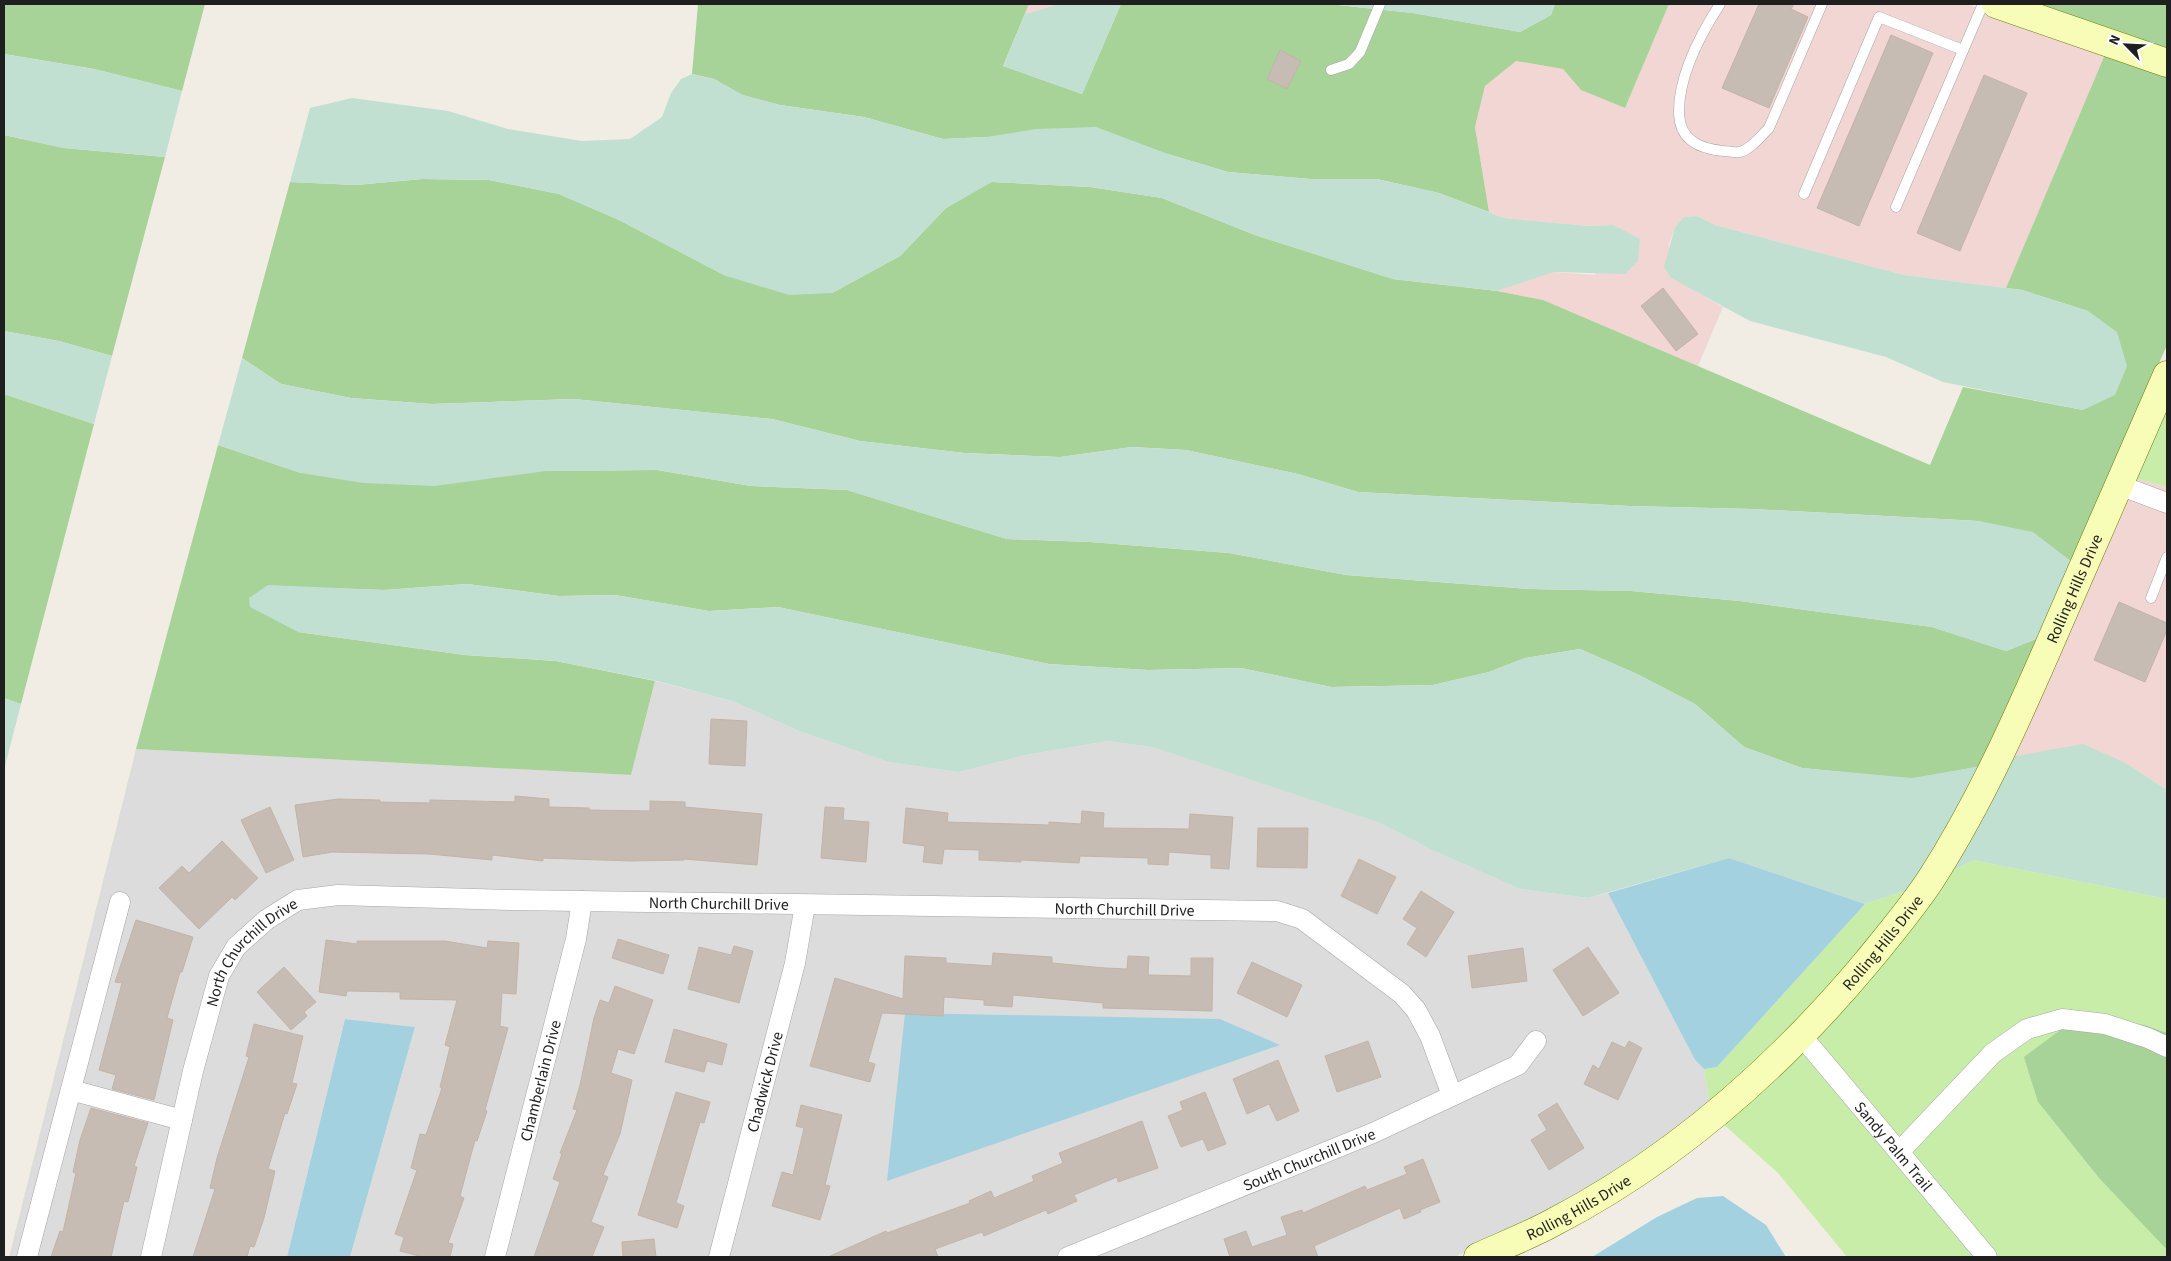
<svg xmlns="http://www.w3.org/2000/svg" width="2171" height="1261" font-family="'Source Sans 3',sans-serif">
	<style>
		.residential { fill: #dddcdc; fill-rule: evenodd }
		.commercial { fill: #f2d6d4 }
		.grass { fill: #c8eda8 }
		.forest { fill: #a7d298 }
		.wetland { fill: #c1e0d2 }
		.water { fill: #a3d1e0 }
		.building { fill: #c6bcb4; stroke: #c3b4a6 }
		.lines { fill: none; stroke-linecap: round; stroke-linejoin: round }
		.lane-casing { stroke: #a6a6a6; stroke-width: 11 }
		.street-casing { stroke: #a6a6a6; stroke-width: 21 }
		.secondary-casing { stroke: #6b7d00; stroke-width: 29 }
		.lane { stroke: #fff; stroke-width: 10 }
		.street { stroke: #fff; stroke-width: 20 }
		.secondary { stroke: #f7fdb7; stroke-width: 28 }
		.labels { text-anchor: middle; stroke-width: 4; stroke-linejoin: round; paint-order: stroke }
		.street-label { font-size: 16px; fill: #1f1f1f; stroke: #fff }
	</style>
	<rect width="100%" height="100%" fill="#f1ede5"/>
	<path class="residential" d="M655,681L732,701L799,731L888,762L959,772L1026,755L1108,741L1152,747L1380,823L1432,850L1520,889L1588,898L1608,893L1695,1060L1704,1069L1710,1105L1638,1159L1547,1215L1454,1257H350L415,1027L345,1019L287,1257H9L136,749L631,775ZM1220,1019L1279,1045L887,1180Z"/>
	<g class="commercial">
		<polygon points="1029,4 1059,4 1025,14"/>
		<polygon points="1669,4 1967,4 2106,52 2006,288 1904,275 1715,225 1697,216 1684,217 1675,227 1669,244 1672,278 1723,307 1698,366 1543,300 1497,291 1554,272 1595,275 1613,225 1589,226 1504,218 1489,212 1475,127 1485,86 1515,61 1563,69 1581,90 1625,108"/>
		<polygon points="2134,478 2167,487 2167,790 2126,763 2010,757"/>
	</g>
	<g class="grass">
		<polygon points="2167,402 2167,487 2134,478"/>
		<polygon points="1973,860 2167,899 2167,1033 2145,1025 2038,1102 2099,1178 2167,1250 2167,1257 1847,1257 1778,1173 1721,1122 1946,874"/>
		<polygon points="1910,889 1813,1007 1710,1105 1704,1069 1717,1067 1865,904"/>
	</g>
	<g class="forest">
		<polygon points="4,4 205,4 182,91 94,69 4,54"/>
		<polygon points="698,4 1029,4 1003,66 1082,94 1121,4 1328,4 1413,13 1520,32 1551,15 1555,4 1669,4 1625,108 1581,90 1563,69 1516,61 1485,86 1475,127 1489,212 1439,193 1377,179 1310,179 1228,172 1168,154 986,137 943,139 864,117 780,105 742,95 714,79 692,74"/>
		<polygon points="2024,4 2167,4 2167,53"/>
		<polygon points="2106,52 2167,73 2167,345 2071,562 1979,521 1752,509 1630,506 1358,492 1298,474 1186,450 1132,447 1060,457 965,453 860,441 772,419 574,399 432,404 351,398 281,384 242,358 290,182 356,185 422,179 489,180 559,194 619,220 726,276 832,293 900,256 946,208 991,182 1090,187 1162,198 1255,235 1393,279 1497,291 1543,300 1930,465 1963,387 2083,410 2088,311 2022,290 2006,288"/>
		<polygon points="4,135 64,148 165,157 112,356 59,341 4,331"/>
		<polygon points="4,394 94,424 21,704 4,698"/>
		<polygon points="218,445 301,473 657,470 751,486 847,490 1007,539 1090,542 1229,553 1346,575 1530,589 1631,591 1740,601 1932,627 2006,651 2041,637 1982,766 1912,779 1802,768 1744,747 1695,704 1637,674 1580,649 1525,658 1489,672 1433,685 1331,687 1241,668 1148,670 1049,664 778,607 709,611 615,595 559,596 467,584 384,590 322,588 298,632 465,655 556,661 655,681 631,775 136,749"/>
		<polygon points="2078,1017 2145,1025 2167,1033 2167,1250 2099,1178 2038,1102 2024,1057"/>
	</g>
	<g class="wetland">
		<polygon points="1059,4 1121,4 1082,94 1003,66 1025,14"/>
		<polygon points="1328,4 1555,4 1551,15 1520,32 1413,13"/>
		<polygon points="4,54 94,69 182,91 165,157 63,148 4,135"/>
		<polygon points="692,74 714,79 743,95 780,105 864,117 943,139 986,137 1036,129 1096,127 1168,154 1228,172 1310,179 1377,179 1439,193 1504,218 1589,226 1613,225 1640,239 1638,261 1625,274 1554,272 1497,291 1393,279 1255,235 1162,198 1090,187 992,182 946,208 900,256 832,293 789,295 726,276 619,220 559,194 489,180 422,179 356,185 290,182 310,108 352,98 448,111 508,129 582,141 630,139 662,117 671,93 681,79"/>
		<polygon points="1697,216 1715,225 1904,275 2022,290 2088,311 2117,332 2127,366 2115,395 2083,410 1943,382 1886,357 1750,321 1671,278 1664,267 1675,227 1684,217"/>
		<polygon points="4,331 59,341 112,356 94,424 4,394"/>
		<polygon points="242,358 281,384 351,398 432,404 574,399 772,419 860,441 965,453 1060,457 1132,447 1186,450 1298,474 1358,492 1630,506 1752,509 1979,521 2033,532 2071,561 2041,637 2006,651 1932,627 1740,601 1631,591 1530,589 1346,575 1229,553 1090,542 1007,539 847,490 751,486 657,470 546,471 435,486 363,483 301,473 218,445"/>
		<polygon points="467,584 559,596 615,595 709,611 778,607 1049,664 1148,670 1241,668 1331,687 1433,685 1489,672 1525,658 1580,649 1637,674 1695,704 1744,747 1802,768 1912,778 1982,766 1910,889 1865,904 1729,858 1588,898 1520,889 1432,850 1380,823 1152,747 1108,741 1026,755 959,772 888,762 799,731 732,701 657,681 556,661 465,655 298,632 250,607 249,598 268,585 384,590"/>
		<polygon points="4,698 21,704 4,770"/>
		<polygon points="2083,744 2126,763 2167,790 2167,899 1973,860 1946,874 2010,757"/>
	</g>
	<g class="water">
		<polygon points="1729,858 1865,904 1717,1067 1704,1069 1695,1060 1608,893"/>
		<polygon points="905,1013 1220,1019 1280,1045 887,1181"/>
		<polygon points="345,1019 415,1027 350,1257 287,1257"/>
		<polygon points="1723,1196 1766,1225 1786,1257 1592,1257 1657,1217 1697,1198"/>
	</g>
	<g class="building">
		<polygon points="1759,4 1794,4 1791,9 1808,17 1769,108 1722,88"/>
		<polygon points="1891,35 1933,53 1859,226 1817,208"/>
		<polygon points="1280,50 1301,61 1287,89 1267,79"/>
		<polygon points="1984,75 2027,93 1960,251 1917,233"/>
		<polygon points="1663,288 1698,334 1676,351 1641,306"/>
		<polygon points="2119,602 2167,623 2167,630 2145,682 2094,660"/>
		<polygon points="711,719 747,721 745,766 709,764"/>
		<polygon points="515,796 549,799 549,807 589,808 589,810 650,811 650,801 685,802 685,807 762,814 757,865 684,859 684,860 631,861 543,858 543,861 492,855 492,860 429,854 332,852 303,857 295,805 338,799 380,800 380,802 430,803 430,800 515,802"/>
		<polygon points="270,807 294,860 266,873 241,820"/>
		<polygon points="825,807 844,808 843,820 869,822 866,862 821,858"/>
		<polygon points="906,808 948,813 947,822 1049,825 1049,822 1081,824 1082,811 1104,813 1103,828 1189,829 1190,814 1233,817 1229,869 1211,868 1211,855 1169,852 1168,865 1148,864 1148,858 1080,856 1079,863 1021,860 1021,862 979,860 979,850 944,849 942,864 923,862 925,846 903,843"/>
		<polygon points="1258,828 1308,828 1307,868 1257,867"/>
		<polygon points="222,841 258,878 235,900 232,897 199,929 159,888 182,866 189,873"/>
		<polygon points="1359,859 1396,877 1377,914 1341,896"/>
		<polygon points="1421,891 1454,912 1426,957 1407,944 1417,928 1403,919"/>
		<polygon points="136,920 193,937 182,972 180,972 167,1018 173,1020 154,1100 112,1089 116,1075 99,1070 122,983 115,982"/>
		<polygon points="618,939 669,955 663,974 612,958"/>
		<polygon points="326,940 357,944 357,941 445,941 487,948 488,941 519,943 516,994 502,993 500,1026 508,1028 485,1110 487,1111 477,1141 475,1140 460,1196 464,1198 448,1243 453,1244 450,1257 423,1257 400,1251 404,1237 395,1234 417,1170 411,1168 420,1134 426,1135 442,1088 440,1087 450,1047 445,1045 457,1000 400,999 400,992 347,991 346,996 319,992"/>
		<polygon points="734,946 753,951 739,1003 688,989 699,947 731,955"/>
		<polygon points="1588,947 1619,993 1583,1016 1553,970"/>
		<polygon points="1523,948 1527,981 1472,988 1468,956"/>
		<polygon points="993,953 1052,957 1052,963 1105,968 1127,969 1128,956 1149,957 1148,975 1191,976 1191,958 1213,958 1212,1011 1103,1008 1103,1003 1013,995 1012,1007 984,1005 984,1000 944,997 943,1016 882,1013 868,1062 875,1064 870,1082 810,1066 835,978 903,999 905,956 946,958 946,963 992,966"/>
		<polygon points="1252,962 1302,985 1287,1017 1237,993"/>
		<polygon points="284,967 316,1002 304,1012 307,1016 291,1030 257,992"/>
		<polygon points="615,986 653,1000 634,1054 618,1049 611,1073 632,1080 620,1134 603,1175 608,1177 591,1222 604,1227 592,1257 534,1257 560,1182 553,1179 562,1154 560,1153 577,1110 573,1109 580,1085 594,1018 600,1000 609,1003"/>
		<polygon points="254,1024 303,1036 292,1083 297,1084 287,1114 285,1113 268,1169 275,1171 264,1218 254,1247 250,1246 247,1257 193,1257 215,1189 210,1188 217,1158 249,1057 246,1056"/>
		<polygon points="674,1029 727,1044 722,1065 707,1061 704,1072 665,1062"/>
		<polygon points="1368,1041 1381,1077 1337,1092 1325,1056"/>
		<polygon points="1629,1041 1642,1048 1618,1100 1584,1084 1593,1065 1599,1069 1612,1042 1625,1048"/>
		<polygon points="1278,1060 1299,1111 1277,1121 1269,1104 1247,1114 1233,1079"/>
		<polygon points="676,1092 710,1102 704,1123 700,1122 676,1203 684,1206 677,1228 638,1215"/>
		<polygon points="1205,1092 1226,1144 1208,1151 1203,1139 1181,1147 1168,1116 1183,1110 1180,1102"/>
		<polygon points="1557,1103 1584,1148 1549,1170 1531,1140 1547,1130 1538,1115"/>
		<polygon points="801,1105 842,1115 825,1185 830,1186 820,1220 772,1206 782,1172 793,1175 804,1128 796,1126"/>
		<polygon points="91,1108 148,1123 134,1166 137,1167 128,1202 124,1201 111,1257 51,1257 60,1231 63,1232 76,1173 73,1172 80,1140"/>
		<polygon points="1142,1121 1158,1168 1118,1182 1117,1177 1074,1195 1077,1201 1048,1214 1046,1210 984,1236 982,1232 935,1249 938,1257 828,1257 886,1231 887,1233 970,1203 969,1201 991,1191 994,1198 1034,1181 1032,1176 1063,1163 1059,1153"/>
		<polygon points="1423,1159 1440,1202 1420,1210 1421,1212 1404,1219 1400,1208 1314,1246 1318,1257 1230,1257 1224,1239 1246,1231 1252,1247 1287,1235 1281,1217 1302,1210 1303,1213 1365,1186 1367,1190 1407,1174 1404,1167"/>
		<polygon points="654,1239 656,1257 623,1257 622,1242"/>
	</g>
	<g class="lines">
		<g class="lane-casing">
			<g id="lane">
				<path d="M1720,4C1700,35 1678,76 1679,114C1680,141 1701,149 1724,151C1729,151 1735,153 1740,152C1751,149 1761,136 1769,128L1822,4"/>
				<polyline points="1331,70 1349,64 1360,52 1380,4"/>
				<polyline points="1804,194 1879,17 1963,50"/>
				<polyline points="1896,207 1983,4"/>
				<polyline points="2151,598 2167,557"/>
			</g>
		</g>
		<g class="street-casing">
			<g id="street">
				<polyline points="2119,485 2167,503"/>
				<path id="s1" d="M1800,1034L1987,1257"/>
				<polyline points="71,1090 182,1120"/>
				<polyline points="1899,1152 1993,1053 2027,1029 2062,1019 2105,1024 2148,1038 2167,1047"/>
				<polyline points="27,1257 120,902"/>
				<path id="s2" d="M151,1257L193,1071L219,976L236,947L266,920L298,900L338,895L511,900L1277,911L1302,919L1402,994L1416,1010L1430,1036L1452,1095"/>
				<path id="s3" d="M495,1257L576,939L582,901"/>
				<path id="s4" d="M719,1257L795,963L805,905"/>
				<path id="s5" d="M1068,1257L1373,1133L1518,1065L1536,1041"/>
			</g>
		</g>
		<g class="secondary-casing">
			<g id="secondary">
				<polyline points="1996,4 2167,63"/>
				<path id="s6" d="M1478,1257C1502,1246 1528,1236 1552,1223C1674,1160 1779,1067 1867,962C1889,935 1912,908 1931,879C1983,798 2022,708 2060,620C2096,538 2131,457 2167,375"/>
			</g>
		</g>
		<use href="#lane" class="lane"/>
		<use href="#street" class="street"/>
		<use href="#secondary" class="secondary"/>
	</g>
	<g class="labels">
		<g class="street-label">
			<text dy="6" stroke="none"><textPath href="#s6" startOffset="922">Rolling Hills Drive</textPath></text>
			<text dy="6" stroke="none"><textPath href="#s2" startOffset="822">North Churchill Drive</textPath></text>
			<text dy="6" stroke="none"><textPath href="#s2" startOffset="1228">North Churchill Drive</textPath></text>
			<text dy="6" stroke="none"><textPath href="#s6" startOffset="518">Rolling Hills Drive</textPath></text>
			<text dy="6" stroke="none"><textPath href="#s2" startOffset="328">North Churchill Drive</textPath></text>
			<text dy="6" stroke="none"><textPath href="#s3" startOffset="182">Chamberlain Drive</textPath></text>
			<text dy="6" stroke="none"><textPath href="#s4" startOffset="181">Chadwick Drive</textPath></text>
			<text dy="6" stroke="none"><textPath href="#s1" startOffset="146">Sandy Palm Trail</textPath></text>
			<text dy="6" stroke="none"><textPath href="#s5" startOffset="260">South Churchill Drive</textPath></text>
			<text dy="6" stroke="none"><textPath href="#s6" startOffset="112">Rolling Hills Drive</textPath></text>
		</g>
	</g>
	<rect width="2171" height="1261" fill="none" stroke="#1f1f1f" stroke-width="10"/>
	<g transform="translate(2126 45) rotate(294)" stroke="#ffffff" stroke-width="4" paint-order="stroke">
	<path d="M0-4L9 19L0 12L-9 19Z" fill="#1f1f1f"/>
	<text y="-8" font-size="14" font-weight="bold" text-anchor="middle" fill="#1f1f1f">N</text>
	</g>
</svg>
